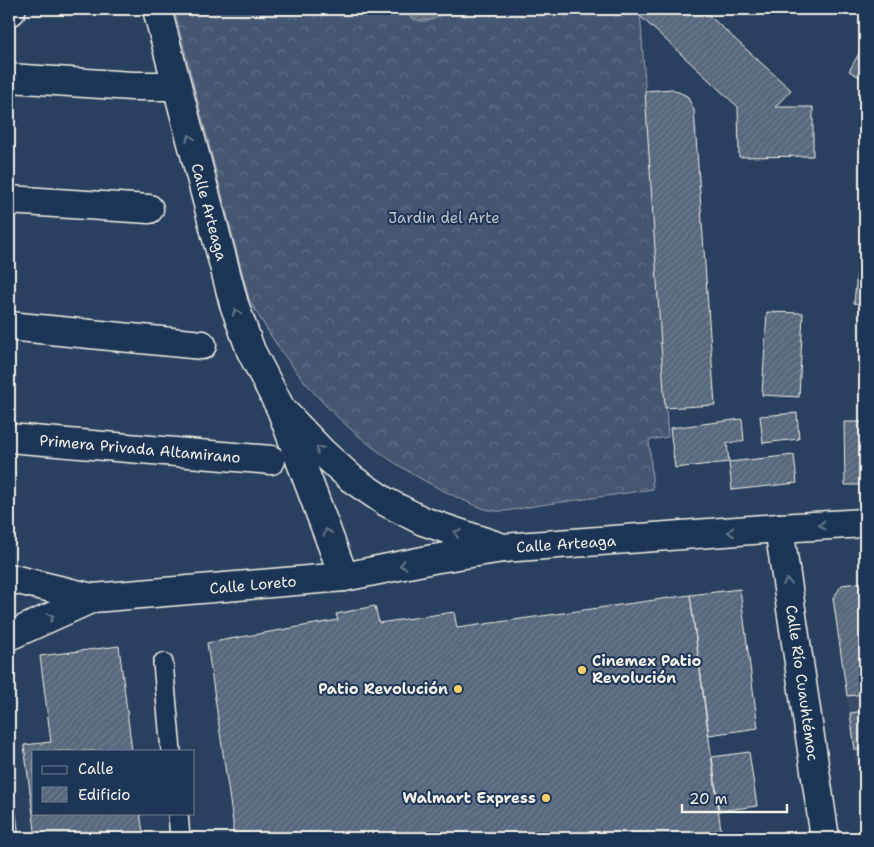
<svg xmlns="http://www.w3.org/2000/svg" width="874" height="847" font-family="'Shantell Sans',sans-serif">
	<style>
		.built { fill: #374c69 }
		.forest { fill: url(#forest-crowns); stroke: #9ca4ac }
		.water { fill: url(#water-waves); stroke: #a1a8b0 }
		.building { fill: url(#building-hatch); stroke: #f4f1e8 }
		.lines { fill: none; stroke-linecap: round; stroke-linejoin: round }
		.service-casing { stroke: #f4f1e8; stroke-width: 22 }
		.minor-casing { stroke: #f4f1e8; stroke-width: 31 }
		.tertiary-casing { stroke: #f4f1e8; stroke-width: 31 }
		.service { stroke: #1d3557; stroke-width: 19 }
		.minor { stroke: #1d3557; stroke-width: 28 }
		.tertiary { stroke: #1d3557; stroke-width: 28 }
		.oneway { stroke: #68778a }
		.poi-dot { fill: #ffd166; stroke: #1d3557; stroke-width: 2 }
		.labels { text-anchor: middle; stroke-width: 4; stroke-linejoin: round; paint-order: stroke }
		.street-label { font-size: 15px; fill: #f4f1e8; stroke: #1d3557 }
		.park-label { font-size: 15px; fill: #bfc3c4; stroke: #1d3557 }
		.poi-label { font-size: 15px; font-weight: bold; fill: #f4f1e8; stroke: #1d3557; text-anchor: end }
	</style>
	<defs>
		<pattern id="forest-crowns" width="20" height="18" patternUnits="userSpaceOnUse" patternTransform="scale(1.25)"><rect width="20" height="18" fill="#445771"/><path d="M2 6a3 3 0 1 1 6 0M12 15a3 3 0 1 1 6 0" fill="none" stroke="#607085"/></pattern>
		<pattern id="water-waves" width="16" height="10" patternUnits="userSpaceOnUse" patternTransform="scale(1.25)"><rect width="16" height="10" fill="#6a788a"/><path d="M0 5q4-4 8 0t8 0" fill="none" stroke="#5b626b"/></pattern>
		<pattern id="building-hatch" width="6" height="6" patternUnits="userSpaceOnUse" patternTransform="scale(1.25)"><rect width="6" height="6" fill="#56677d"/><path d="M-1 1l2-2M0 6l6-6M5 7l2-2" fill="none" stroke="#6f7d8f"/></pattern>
	</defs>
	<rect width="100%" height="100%" fill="#2a4060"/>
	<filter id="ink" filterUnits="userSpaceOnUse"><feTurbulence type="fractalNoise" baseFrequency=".02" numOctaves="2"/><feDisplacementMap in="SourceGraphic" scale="10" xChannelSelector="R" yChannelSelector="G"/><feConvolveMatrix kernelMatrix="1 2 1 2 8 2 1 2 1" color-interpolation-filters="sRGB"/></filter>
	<g filter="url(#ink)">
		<polygon class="built" points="865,582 865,825 833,598 842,585"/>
		<path class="forest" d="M174,9H640L668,437L649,440L653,489C615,495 578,500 540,505C526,507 509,512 495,511C481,510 455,496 442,490C354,446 296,384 249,299Z"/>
		<path class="water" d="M401,9H446C434,25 414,25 401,9Z"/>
		<g class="building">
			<polygon points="640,9 702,9 791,90 775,107 813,107 813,156 739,157 738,107 640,16"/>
			<polygon points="865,43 865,80 849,71"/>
			<polygon points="672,89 687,96 694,110 715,405 665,408 645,91"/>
			<polygon points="861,233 865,233 865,305 854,303"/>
			<polygon points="767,312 803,313 799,397 762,395"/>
			<polygon points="797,413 799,439 763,443 760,416"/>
			<polygon points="742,419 744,441 727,443 729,462 675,468 670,428"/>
			<polygon points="844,422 865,422 865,485 845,485"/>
			<polygon points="794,455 797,483 732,490 729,462"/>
			<polygon points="865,582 865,618 862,619 865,642 865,694 847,696 833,598 842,585"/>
			<polygon points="740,589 758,728 709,735 690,595"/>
			<polygon points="690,595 722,838 233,838 233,822 207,643 338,620 336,614 375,606 379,623 454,612 457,628"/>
			<polygon points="119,646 132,751 34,751 34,813 140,813 144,838 36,838 24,745 51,742 40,656"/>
			<polygon points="865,711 865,749 855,750 850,713"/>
			<polygon points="749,752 757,806 719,811 712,757"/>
			<polygon points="9,754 19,838 9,838"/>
		</g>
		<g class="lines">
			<g class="service-casing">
				<g id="service">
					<polyline points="163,663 171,751"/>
					<polyline points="178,813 180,838"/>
				</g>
			</g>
			<g class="minor-casing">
				<g id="minor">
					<polyline points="9,10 11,11"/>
					<polyline points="9,78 132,86 176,86"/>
					<polyline points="9,200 149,209"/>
					<polyline points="9,326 202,345"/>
					<polyline points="281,409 344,577"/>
					<polyline points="9,438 271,460"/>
					<polyline points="779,528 865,523"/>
					<polyline points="9,578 93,598"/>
					<polyline points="9,636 93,598 344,577 433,559 503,548"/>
				</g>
			</g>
			<g class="tertiary-casing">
				<polyline id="tertiary" points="157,9 234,304 251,351 281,409 322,452 352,479 386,502 423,521 503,548 779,528 825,838"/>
			</g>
			<use href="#service" class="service"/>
			<use href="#minor" class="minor"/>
			<use href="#tertiary" class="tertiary"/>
		</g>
		<defs><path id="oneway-chevron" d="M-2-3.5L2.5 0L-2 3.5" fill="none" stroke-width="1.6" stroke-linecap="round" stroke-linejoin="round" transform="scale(1.25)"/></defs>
		<g class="oneway">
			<use href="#oneway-chevron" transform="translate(190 138) rotate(-105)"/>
			<use href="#oneway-chevron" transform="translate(236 312) rotate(-110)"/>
			<use href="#oneway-chevron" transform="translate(319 449) rotate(-135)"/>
			<use href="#oneway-chevron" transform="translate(822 525) rotate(177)"/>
			<use href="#oneway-chevron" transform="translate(327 532) rotate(-110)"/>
			<use href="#oneway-chevron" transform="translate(731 532) rotate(176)"/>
			<use href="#oneway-chevron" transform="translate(457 533) rotate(-161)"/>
			<use href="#oneway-chevron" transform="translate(403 565) rotate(168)"/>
			<use href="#oneway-chevron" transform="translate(787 582) rotate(-98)"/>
			<use href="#oneway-chevron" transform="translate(51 617) rotate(-24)"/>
		</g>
	</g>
	<g class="poi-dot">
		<circle cx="582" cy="670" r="5"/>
		<circle cx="458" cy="689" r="5"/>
		<circle cx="546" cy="798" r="5"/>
	</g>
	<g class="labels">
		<g class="street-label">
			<text transform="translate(209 212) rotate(75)" y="5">Calle Arteaga</text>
			<text transform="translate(140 449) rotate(5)" y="5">Primera Privada Altamirano</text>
			<text transform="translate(566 544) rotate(-4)" y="5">Calle Arteaga</text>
			<text transform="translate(253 585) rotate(-5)" y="5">Calle Loreto</text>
			<text transform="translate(802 683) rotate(82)" y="5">Calle Río Cuauhtémoc</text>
		</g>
		<g class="park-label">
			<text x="444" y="223">Jardin del Arte</text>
		</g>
		<g class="poi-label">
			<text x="592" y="666" text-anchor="start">Cinemex Patio<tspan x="592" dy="17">Revolución</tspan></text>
			<text x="448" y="694">Patio Revolución</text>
			<text x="536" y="803">Walmart Express</text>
		</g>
	</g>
	<rect width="874" height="847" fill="none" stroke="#1d3557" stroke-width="30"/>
	<rect x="15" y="15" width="844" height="817" fill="none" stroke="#f4f1e8" stroke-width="2" filter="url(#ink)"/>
	<rect x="32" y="750" width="162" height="65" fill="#1d3557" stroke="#738091"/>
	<rect x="42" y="766" width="25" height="8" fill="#1d3557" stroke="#738091"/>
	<text x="78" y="774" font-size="15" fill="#f4f1e8">Calle</text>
	<rect x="42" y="787" width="25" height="15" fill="url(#building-hatch)" stroke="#738091"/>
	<text x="78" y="800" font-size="15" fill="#f4f1e8">Edificio</text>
	<path d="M682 804v8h105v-8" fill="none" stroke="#f4f1e8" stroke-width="2.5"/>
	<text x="689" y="804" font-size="15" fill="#f4f1e8" stroke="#1d3557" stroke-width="4" paint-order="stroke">20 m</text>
</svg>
